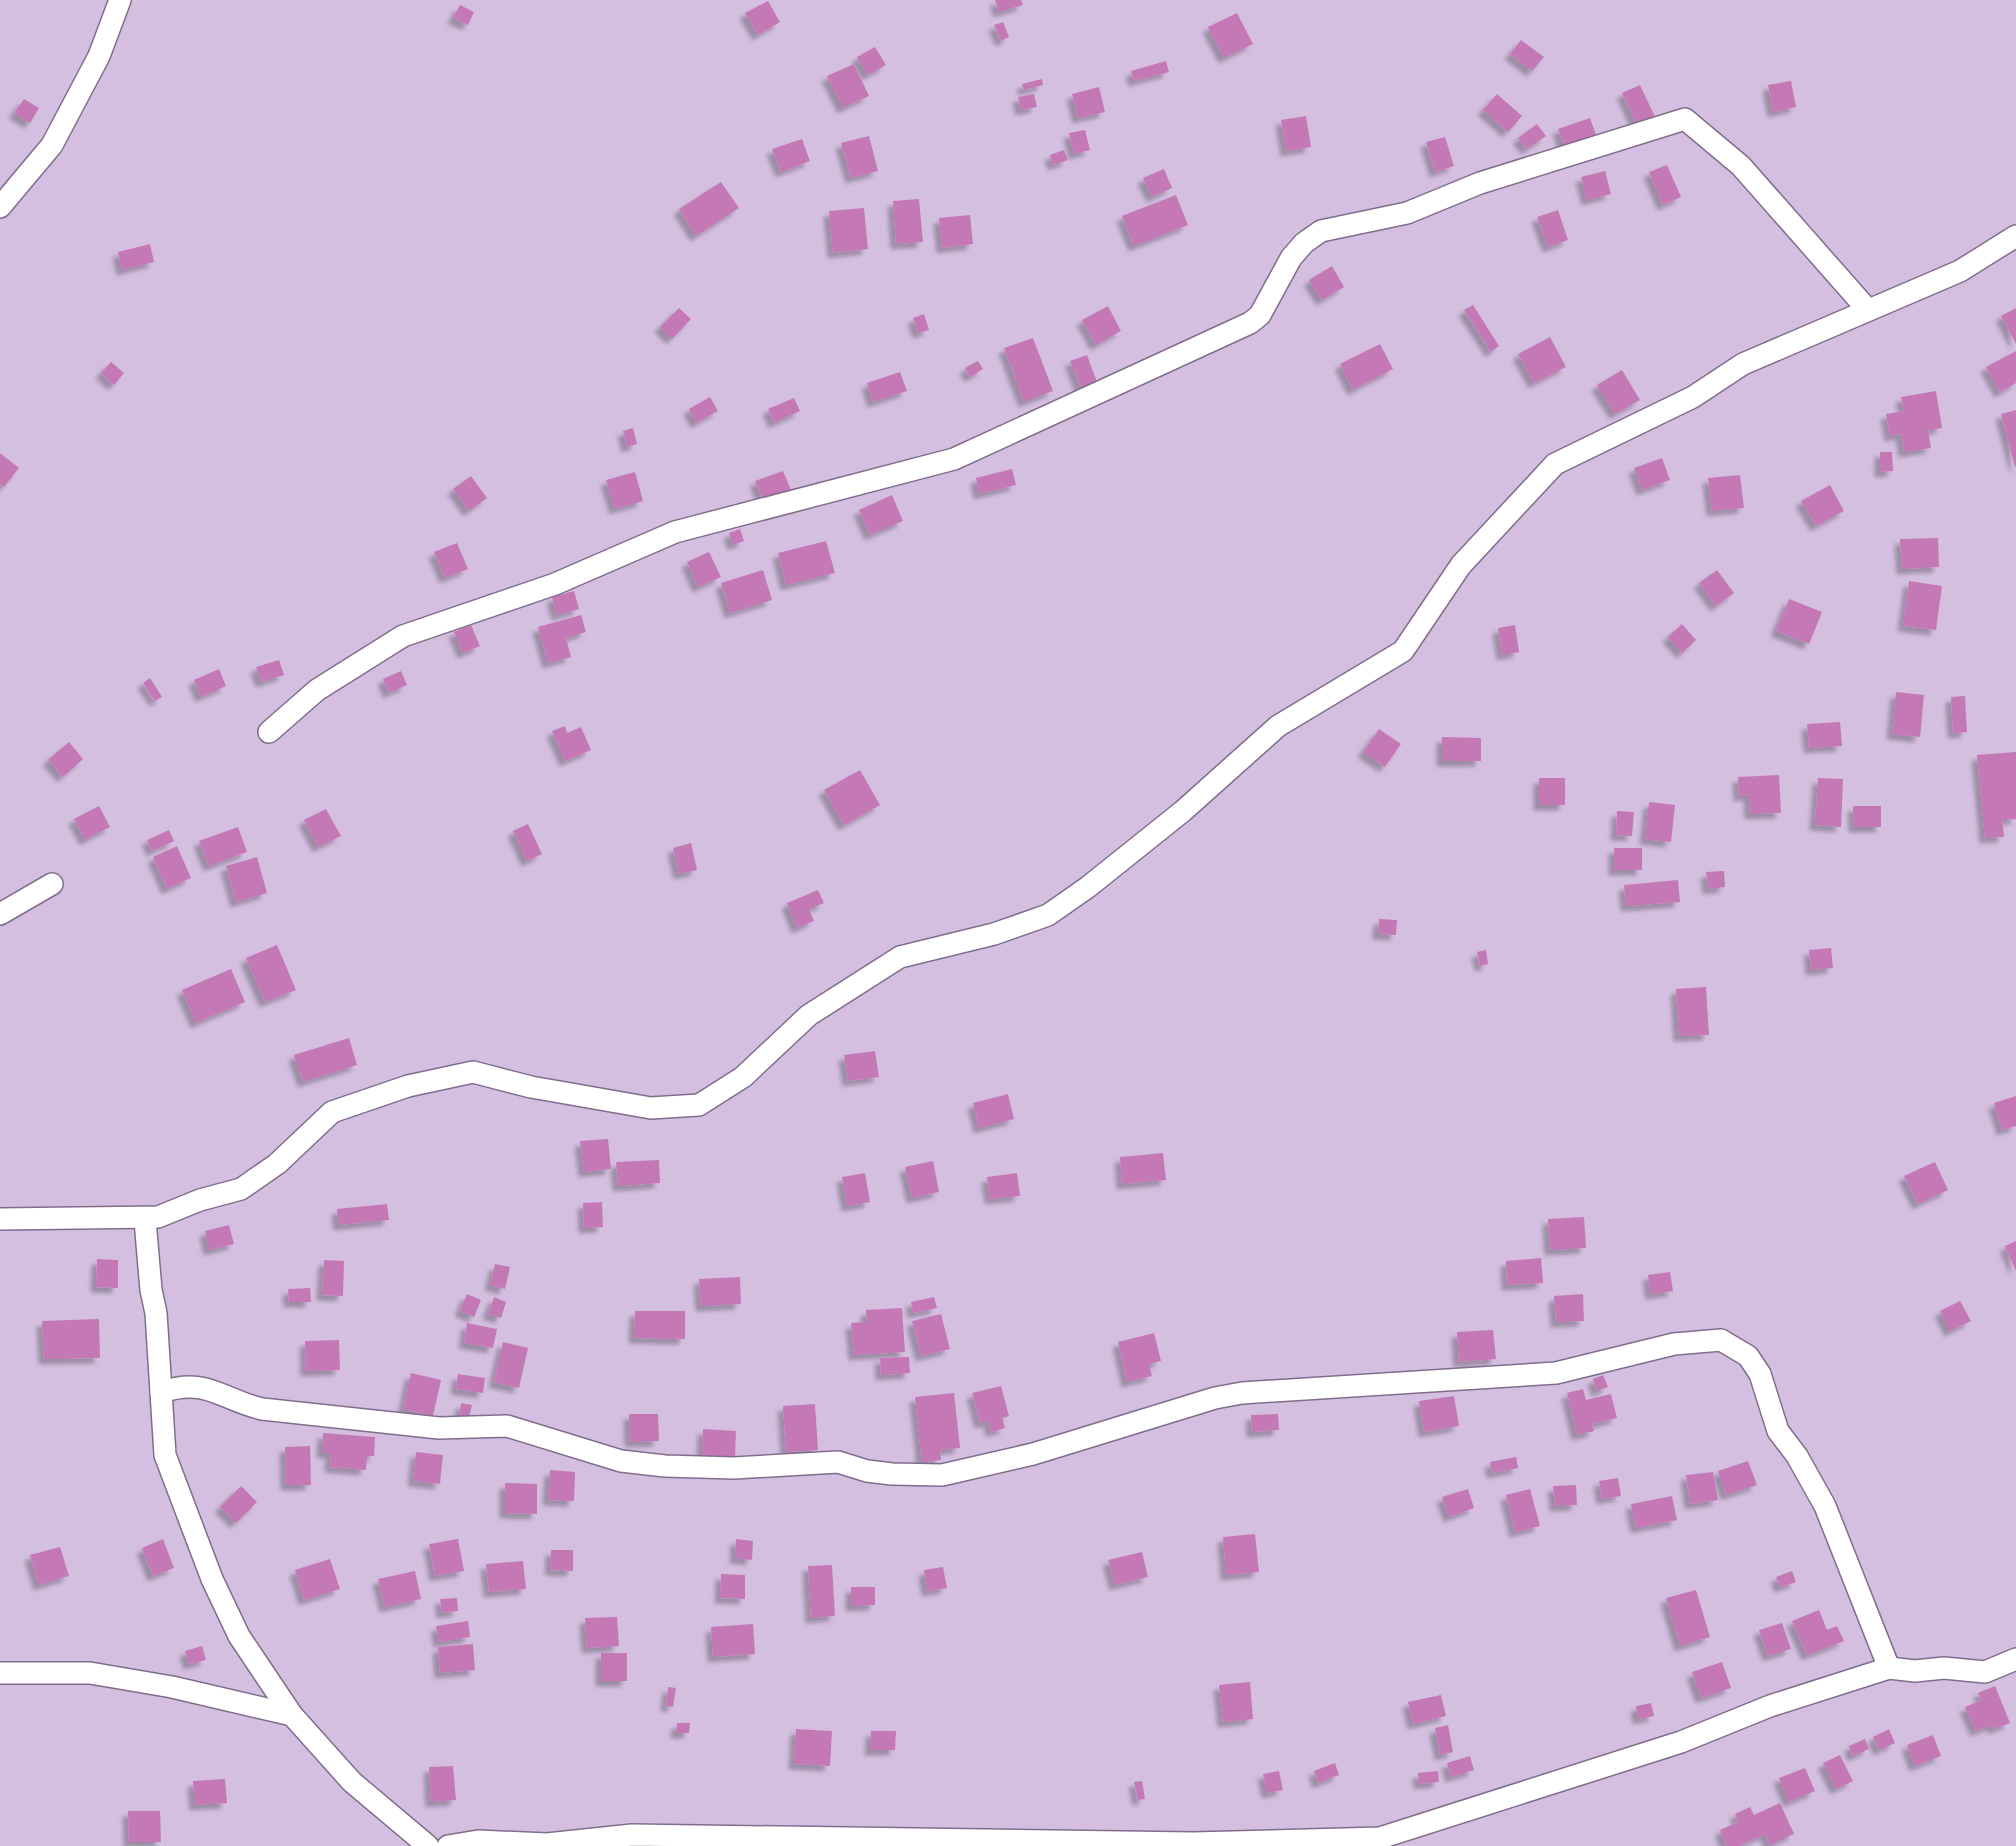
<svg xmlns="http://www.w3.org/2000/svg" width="2016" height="1846" font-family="Lato,sans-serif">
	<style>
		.building { fill: #c479b6; filter: url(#shadow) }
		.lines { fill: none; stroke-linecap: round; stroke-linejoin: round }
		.minor-casing { stroke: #806d8b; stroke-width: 24 }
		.minor { stroke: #fff; stroke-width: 21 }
	</style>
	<defs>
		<filter id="shadow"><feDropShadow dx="-5.5" dy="5.5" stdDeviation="2" flood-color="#0004"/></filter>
	</defs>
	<rect width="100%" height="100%" fill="#d4bfe0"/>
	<g class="building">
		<polygon points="995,0 1021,0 1023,5 999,12"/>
		<polygon points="768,1 780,22 758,35 745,13"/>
		<polygon points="460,5 474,12 468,25 453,18"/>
		<polygon points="1237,13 1253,44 1224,58 1208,27"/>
		<polygon points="1003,22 1009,37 1001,41 994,25"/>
		<polygon points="1521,40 1544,57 1532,71 1510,54"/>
		<polygon points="875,47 886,65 868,75 857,57"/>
		<polygon points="1166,61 1169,72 1134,81 1131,71"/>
		<polygon points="854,64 869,96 843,108 827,76"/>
		<polygon points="1042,79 1043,85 1024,90 1022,84"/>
		<polygon points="1791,81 1796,107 1773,112 1768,85"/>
		<polygon points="1640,85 1655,117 1637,125 1622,93"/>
		<polygon points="1099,87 1105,112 1078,118 1072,94"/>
		<polygon points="1034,94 1037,107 1021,110 1018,97"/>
		<polygon points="1497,94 1522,116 1508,132 1483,110"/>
		<polygon points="24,99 39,108 30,123 14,113"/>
		<polygon points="1306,116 1311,147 1286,151 1281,120"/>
		<polygon points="1590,118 1597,138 1565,148 1558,129"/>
		<polygon points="1537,124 1546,136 1527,149 1518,138"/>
		<polygon points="1085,130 1090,150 1074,154 1069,133"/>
		<polygon points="869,136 878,171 851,178 841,143"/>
		<polygon points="1445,137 1454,166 1435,172 1426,142"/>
		<polygon points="802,139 810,161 781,172 772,149"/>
		<polygon points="1064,150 1068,160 1053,165 1050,155"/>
		<polygon points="1667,165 1681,197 1663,205 1649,172"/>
		<polygon points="1164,169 1172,188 1152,197 1143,178"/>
		<polygon points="1605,171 1611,194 1587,200 1581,177"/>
		<polygon points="721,182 739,208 696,236 679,209"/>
		<polygon points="1176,195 1188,225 1134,246 1122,216"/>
		<polygon points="919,199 923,242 896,244 893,201"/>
		<polygon points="864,208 868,249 833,253 829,211"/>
		<polygon points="1558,210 1568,240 1548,247 1537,217"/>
		<polygon points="970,215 973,244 942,248 939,218"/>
		<polygon points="150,244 154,262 122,270 118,252"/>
		<polygon points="1332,266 1344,287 1322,300 1309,280"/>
		<polygon points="1473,305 1499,346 1491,352 1464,310"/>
		<polygon points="1108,306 1121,331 1096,345 1082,320"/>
		<polygon points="679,308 691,319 672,339 660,327"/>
		<polygon points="2016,308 2016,344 2001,316"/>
		<polygon points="924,314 929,330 918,333 913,318"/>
		<polygon points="1550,337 1566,367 1534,383 1518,354"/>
		<polygon points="1033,338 1053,391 1024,402 1004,348"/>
		<polygon points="1380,344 1393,369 1353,390 1340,364"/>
		<polygon points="2016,351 2016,383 2000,392 1986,367"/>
		<polygon points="1087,355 1097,382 1081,388 1070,361"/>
		<polygon points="978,361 983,369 970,377 965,368"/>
		<polygon points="111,362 124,373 114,385 101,373"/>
		<polygon points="1622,370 1640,400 1615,414 1597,385"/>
		<polygon points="900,372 907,391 873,402 867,383"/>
		<polygon points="1936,391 1942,428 1928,430 1931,448 1904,452 1901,434 1890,436 1886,414 1904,411 1901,397"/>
		<polygon points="710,397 718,411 696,423 689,409"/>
		<polygon points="794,398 800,411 774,423 768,409"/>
		<polygon points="2016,410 2016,467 2015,467 2001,414"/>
		<polygon points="633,428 637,444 627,447 623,431"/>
		<polygon points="1880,452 1892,452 1893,471 1880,472"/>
		<polygon points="0,453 19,468 4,487 0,484"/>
		<polygon points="1662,458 1670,480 1642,490 1634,468"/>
		<polygon points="1012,469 1016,485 979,494 976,478"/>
		<polygon points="783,471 791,490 763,500 755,481"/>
		<polygon points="635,472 643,501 615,509 606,480"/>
		<polygon points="1740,475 1744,508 1712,511 1708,478"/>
		<polygon points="471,476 487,498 469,511 453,489"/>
		<polygon points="1830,485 1844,511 1816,526 1801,501"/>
		<polygon points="892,495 903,521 870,535 859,510"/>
		<polygon points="740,529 744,541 733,545 729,533"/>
		<polygon points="1938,538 1939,567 1902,569 1900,539"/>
		<polygon points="826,541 835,573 786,585 778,553"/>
		<polygon points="457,543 468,569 445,578 434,552"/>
		<polygon points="709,552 721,577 698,587 687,562"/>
		<polygon points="763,570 772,600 730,613 721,583"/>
		<polygon points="1717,570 1734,593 1716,606 1699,583"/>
		<polygon points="1909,581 1942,586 1936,630 1903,626"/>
		<polygon points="574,591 579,609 557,615 552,597"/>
		<polygon points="1789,599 1822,612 1809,644 1776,631"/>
		<polygon points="581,615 586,632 566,638 571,657 548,663 538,627"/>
		<polygon points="1682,624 1696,640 1682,653 1668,637"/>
		<polygon points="471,625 480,646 463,653 454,632"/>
		<polygon points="1515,625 1519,652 1502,655 1498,628"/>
		<polygon points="279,660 284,675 261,682 256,667"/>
		<polygon points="219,669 226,686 201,697 194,680"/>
		<polygon points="401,671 407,685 389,693 383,679"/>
		<polygon points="150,678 162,697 155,701 143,683"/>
		<polygon points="1896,692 1924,695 1920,737 1892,734"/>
		<polygon points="1965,696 1967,732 1953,733 1951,697"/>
		<polygon points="1840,722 1842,746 1809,748 1807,724"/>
		<polygon points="565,726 567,733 581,727 591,750 565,761 552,731"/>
		<polygon points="1379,729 1401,744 1385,767 1363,752"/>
		<polygon points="1442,737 1481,738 1481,761 1442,761"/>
		<polygon points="69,742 83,759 63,777 48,760"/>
		<polygon points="2016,752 2016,819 2002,820 2004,837 1985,838 1977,755"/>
		<polygon points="860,770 880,805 844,825 824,790"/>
		<polygon points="1779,775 1781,813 1750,814 1749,795 1739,796 1738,777"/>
		<rect x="1539" y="778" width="26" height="27"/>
		<polygon points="1818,778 1843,779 1841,827 1815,825"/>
		<polygon points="1649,802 1675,805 1671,842 1645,839"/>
		<polygon points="99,806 110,827 85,840 74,819"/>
		<polygon points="1853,806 1881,806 1881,827 1854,827"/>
		<polygon points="326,809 341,836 318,847 304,820"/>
		<polygon points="1617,811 1634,812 1632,836 1616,835"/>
		<polygon points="528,824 542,854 527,861 513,831"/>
		<polygon points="238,827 247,852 209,866 199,841"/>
		<polygon points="169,830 174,841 152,851 147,840"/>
		<polygon points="691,843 697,870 679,874 673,848"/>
		<polygon points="177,846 191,878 167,889 153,857"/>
		<rect x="1614" y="848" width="28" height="22"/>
		<polygon points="257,857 267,893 236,902 226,866"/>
		<polygon points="1724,871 1725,887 1708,889 1706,872"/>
		<polygon points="1678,880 1680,902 1626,906 1624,885"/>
		<polygon points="818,890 824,903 809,909 814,921 797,928 787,903"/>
		<polygon points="1379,919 1397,920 1396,935 1378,934"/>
		<polygon points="277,945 296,990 265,1002 246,958"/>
		<polygon points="1831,948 1833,968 1811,970 1809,950"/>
		<polygon points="1486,950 1488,964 1480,966 1477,952"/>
		<polygon points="231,969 245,1002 196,1023 182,990"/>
		<polygon points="1706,987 1709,1035 1679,1036 1676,989"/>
		<polygon points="349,1038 357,1065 303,1082 294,1055"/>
		<polygon points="875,1051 879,1077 848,1081 844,1055"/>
		<polygon points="1008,1094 1014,1119 979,1128 973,1103"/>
		<polygon points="2016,1096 2016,1126 2002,1130 1994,1103"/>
		<polygon points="608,1139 611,1169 584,1172 580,1141"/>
		<polygon points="1163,1153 1166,1180 1122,1184 1120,1157"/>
		<polygon points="659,1160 660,1183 618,1186 616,1162"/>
		<polygon points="933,1161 939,1192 912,1198 905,1167"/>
		<polygon points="1935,1162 1948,1190 1918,1204 1904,1176"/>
		<polygon points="865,1173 870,1202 847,1206 842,1177"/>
		<polygon points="1017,1173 1020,1196 990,1199 987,1177"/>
		<polygon points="602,1202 603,1227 584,1228 583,1203"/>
		<polygon points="387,1204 389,1220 339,1225 337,1209"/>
		<polygon points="1584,1217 1586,1248 1550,1250 1548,1219"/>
		<polygon points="229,1225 234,1244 209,1250 205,1231"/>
		<polygon points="2016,1241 2016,1271 2005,1246"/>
		<polygon points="1541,1258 1543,1283 1507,1285 1506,1261"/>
		<polygon points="97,1259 118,1260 118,1288 96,1287"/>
		<polygon points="324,1260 344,1261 343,1296 322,1295"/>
		<polygon points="495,1264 510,1267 505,1289 490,1285"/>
		<polygon points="1670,1272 1673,1291 1651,1294 1648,1275"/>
		<polygon points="740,1277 741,1304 701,1306 699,1279"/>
		<polygon points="310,1288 311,1302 289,1302 288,1289"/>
		<polygon points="467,1294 481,1300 474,1317 460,1311"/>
		<polygon points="1583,1294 1584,1321 1556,1322 1554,1296"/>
		<polygon points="494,1297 506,1302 501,1318 488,1314"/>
		<polygon points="934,1297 937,1308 913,1313 911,1302"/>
		<polygon points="1960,1301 1971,1321 1950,1331 1940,1311"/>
		<polygon points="902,1308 905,1352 854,1355 851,1323 867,1322 866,1310"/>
		<polygon points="635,1311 685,1311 685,1339 634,1338"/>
		<polygon points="941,1314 950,1349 921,1356 912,1321"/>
		<polygon points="99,1319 100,1358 44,1359 42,1321"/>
		<polygon points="467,1323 497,1329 493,1348 464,1343"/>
		<polygon points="1493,1330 1496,1359 1459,1362 1457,1332"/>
		<polygon points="1154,1333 1161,1361 1149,1364 1152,1376 1127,1382 1118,1342"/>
		<polygon points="339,1340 340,1370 306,1371 305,1341"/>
		<polygon points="503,1342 528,1348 519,1388 494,1382"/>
		<polygon points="909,1357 910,1373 881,1375 880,1358"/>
		<polygon points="411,1373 441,1380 433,1416 403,1409"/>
		<polygon points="458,1374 485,1378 483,1393 456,1389"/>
		<polygon points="1603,1375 1608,1387 1597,1391 1593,1379"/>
		<polygon points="1001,1386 1009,1416 1002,1418 1005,1428 991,1432 989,1421 980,1423 972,1393"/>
		<polygon points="1583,1389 1586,1400 1611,1394 1617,1418 1592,1424 1594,1431 1577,1435 1567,1393"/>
		<polygon points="954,1393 960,1448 940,1450 941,1460 922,1462 915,1397"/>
		<polygon points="1454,1396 1459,1426 1424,1432 1419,1401"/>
		<polygon points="461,1403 472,1405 469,1418 459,1417"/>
		<polygon points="815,1404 818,1450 786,1452 783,1406"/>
		<polygon points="629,1414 658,1414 659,1441 630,1442"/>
		<polygon points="1278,1414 1279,1430 1252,1432 1251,1415"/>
		<polygon points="703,1429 736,1431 735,1457 702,1455"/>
		<polygon points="323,1433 375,1437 374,1456 367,1456 366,1470 330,1467 331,1453 322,1453"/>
		<polygon points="310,1446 311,1485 286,1485 285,1447"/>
		<polygon points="416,1452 443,1455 440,1484 413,1481"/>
		<polygon points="1516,1457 1518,1468 1492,1473 1490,1462"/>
		<polygon points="1748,1461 1757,1485 1726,1495 1718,1471"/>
		<polygon points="550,1470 575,1472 574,1501 548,1500"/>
		<polygon points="1713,1472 1718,1500 1690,1504 1686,1475"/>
		<polygon points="1618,1478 1621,1496 1602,1499 1599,1481"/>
		<polygon points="505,1483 537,1484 537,1514 505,1513"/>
		<polygon points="1576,1485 1577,1505 1555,1506 1553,1486"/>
		<polygon points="241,1486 257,1502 236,1523 220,1507"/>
		<polygon points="1468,1489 1474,1508 1449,1517 1442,1497"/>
		<polygon points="1530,1489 1540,1526 1515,1532 1506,1495"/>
		<polygon points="1672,1496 1677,1520 1636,1528 1631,1504"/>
		<polygon points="1255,1534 1259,1572 1226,1575 1223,1537"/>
		<polygon points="163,1539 174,1568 153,1576 142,1548"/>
		<polygon points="458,1539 464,1571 435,1576 429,1544"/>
		<polygon points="736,1539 753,1541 752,1560 735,1558"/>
		<polygon points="60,1547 69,1576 39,1585 30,1555"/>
		<polygon points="551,1550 573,1550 573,1571 550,1570"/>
		<polygon points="1142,1552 1148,1577 1115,1585 1108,1560"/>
		<polygon points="330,1559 340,1589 304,1600 295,1570"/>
		<polygon points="523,1561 526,1589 489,1592 486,1564"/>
		<polygon points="832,1565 835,1616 811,1618 808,1566"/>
		<polygon points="943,1567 947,1588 927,1591 924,1570"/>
		<polygon points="415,1571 421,1599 385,1607 378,1579"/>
		<polygon points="1792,1571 1796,1582 1780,1587 1776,1577"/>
		<polygon points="721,1574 745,1575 745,1599 720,1598"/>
		<polygon points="851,1587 875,1587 875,1605 851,1606"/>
		<polygon points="1696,1590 1710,1637 1680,1646 1666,1598"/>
		<polygon points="457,1598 458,1611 442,1613 440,1599"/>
		<polygon points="1819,1610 1827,1630 1837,1626 1844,1641 1807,1655 1792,1621"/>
		<polygon points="617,1617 619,1646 587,1648 585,1618"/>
		<polygon points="468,1621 470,1637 439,1642 436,1626"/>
		<polygon points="1782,1623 1791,1649 1768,1656 1759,1630"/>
		<polygon points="753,1624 755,1654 713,1657 711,1627"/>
		<polygon points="473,1644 475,1670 440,1673 438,1647"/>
		<polygon points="202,1646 206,1660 189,1664 185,1651"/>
		<rect x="601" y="1653" width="26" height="28"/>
		<polygon points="1722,1662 1731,1688 1701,1698 1692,1672"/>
		<polygon points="1250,1682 1253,1719 1223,1722 1219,1685"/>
		<polygon points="1995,1686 2010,1723 1994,1729 1992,1725 1976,1731 1965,1707 1982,1700 1978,1693"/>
		<polygon points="668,1687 676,1688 673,1707 666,1706"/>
		<polygon points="1441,1695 1446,1716 1413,1724 1408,1702"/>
		<polygon points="1651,1703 1654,1716 1638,1719 1636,1706"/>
		<polygon points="677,1723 690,1723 689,1733 676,1733"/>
		<polygon points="1448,1725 1453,1752 1440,1755 1435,1728"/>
		<polygon points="796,1729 832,1731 830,1766 794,1764"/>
		<polygon points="1889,1729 1895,1743 1879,1750 1873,1737"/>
		<polygon points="871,1731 896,1731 895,1750 870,1750"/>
		<polygon points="1933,1735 1941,1756 1915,1766 1907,1745"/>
		<polygon points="1865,1739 1869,1749 1853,1756 1849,1746"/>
		<polygon points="1840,1755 1853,1781 1836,1789 1823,1763"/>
		<polygon points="1470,1756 1474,1770 1451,1777 1447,1763"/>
		<polygon points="1335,1763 1339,1775 1318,1783 1314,1771"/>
		<polygon points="453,1766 456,1800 431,1802 429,1767"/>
		<polygon points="1805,1768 1815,1791 1789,1802 1779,1778"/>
		<polygon points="1279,1771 1283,1790 1267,1793 1263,1774"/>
		<polygon points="1438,1771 1439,1782 1419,1784 1418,1773"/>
		<polygon points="225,1779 227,1803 195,1805 193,1781"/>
		<polygon points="1142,1781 1145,1799 1138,1800 1134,1782"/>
		<polygon points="1780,1803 1794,1834 1770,1845 1765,1834 1739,1846 1727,1846 1720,1830 1738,1822 1735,1814 1750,1807 1754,1815"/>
		<polygon points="128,1811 160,1811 161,1842 129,1842"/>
	</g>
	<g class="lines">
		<g class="minor-casing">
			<g id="minor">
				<polyline points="0,207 52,145 99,56 120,0"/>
				<polyline points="269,732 317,690 403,636 555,584 675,532 954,459 1250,323 1260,315 1291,258 1304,243 1321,231 1407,213 1480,183 1685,119 1741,166 1867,309"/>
				<polyline points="0,914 52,884"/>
				<polyline points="0,1219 158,1217 200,1200 241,1189 277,1164 332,1112 408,1086 473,1072 531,1087 651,1108 699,1105 743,1077 809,1015 900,957 994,934 1048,915 1088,887 1183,811 1278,726 1403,651 1461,565 1555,464 1693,397 1743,364 1960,271 2016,236"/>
				<polyline points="145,1220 151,1290 156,1313 165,1455 212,1579 239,1636 292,1715 352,1782 428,1846"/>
				<path d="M161,1392C207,1377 220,1399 262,1409L439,1428L507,1426L621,1461L665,1466L734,1468L838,1462L867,1471L892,1474L942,1475L1033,1454L1215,1398L1242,1393L1556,1373L1674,1344L1721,1340L1748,1356L1760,1374L1778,1431L1797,1456L1825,1506L1889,1668"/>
				<polyline points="0,1673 90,1673 172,1687 292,1715"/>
				<polyline points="448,1846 478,1841 547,1844 632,1835 1193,1843 1380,1838 1681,1742 1770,1706 1889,1668 1915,1671 1944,1668 1985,1672 2016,1659"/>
			</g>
		</g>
		<use href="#minor" class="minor"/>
	</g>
</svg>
